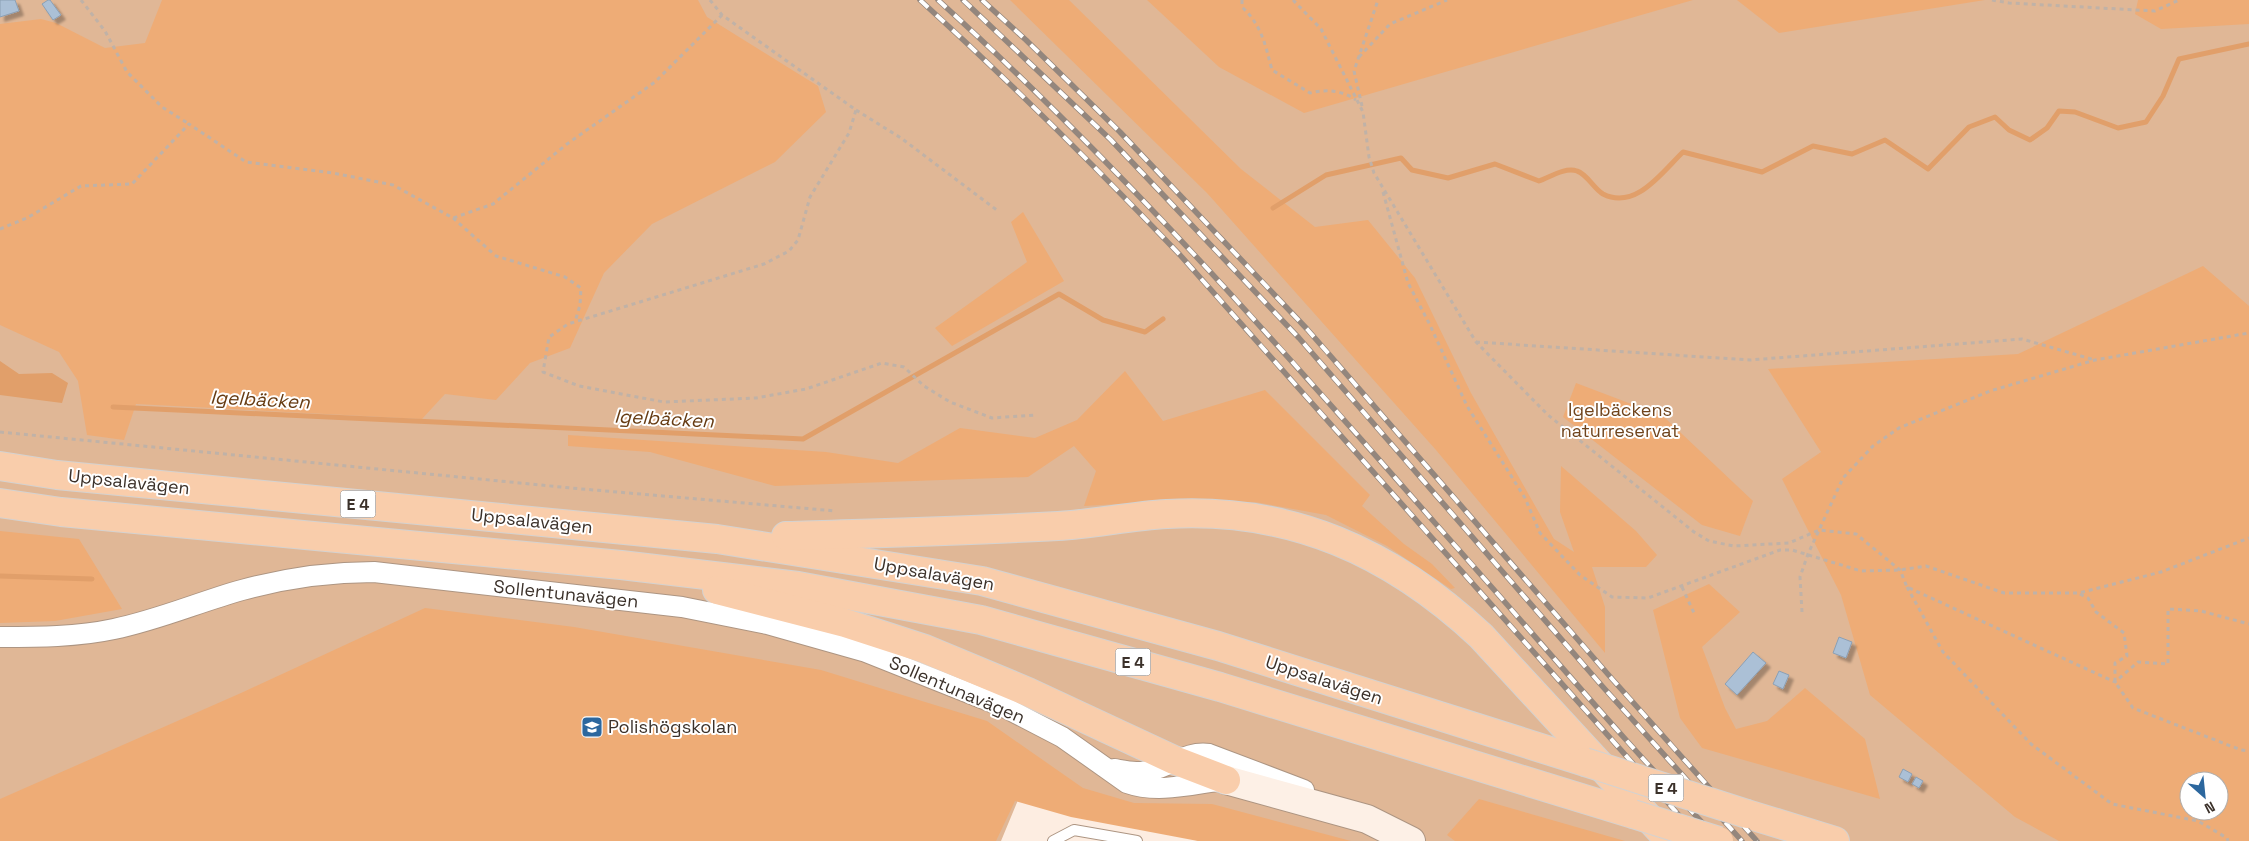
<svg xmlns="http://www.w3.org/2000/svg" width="2249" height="841" font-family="'Space Grotesk',sans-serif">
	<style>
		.green { fill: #e0b796; fill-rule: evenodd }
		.forest { fill: #eeac76; fill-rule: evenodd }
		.water { fill: #e19f6a }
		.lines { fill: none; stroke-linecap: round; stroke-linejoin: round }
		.stream { stroke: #e19f6a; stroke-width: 5 }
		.building { fill: #abc0d6; stroke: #8b9fb4; filter: url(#shadow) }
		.lane-casing { stroke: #ad9582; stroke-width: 12 }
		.street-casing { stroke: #ad9582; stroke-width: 22 }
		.secondary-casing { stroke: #ad9582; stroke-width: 30 }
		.highway-casing { stroke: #d4d2d0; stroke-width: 30 }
		.path { stroke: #c0b2a7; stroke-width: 3; stroke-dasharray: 4 4; stroke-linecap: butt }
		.lane { stroke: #fff; stroke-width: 10 }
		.street { stroke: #fff; stroke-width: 20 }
		.secondary { stroke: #fdf0e6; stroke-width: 28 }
		.highway { stroke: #f9cdab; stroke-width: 28 }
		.rail-casing { stroke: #93867d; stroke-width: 5.5 }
		.rail { stroke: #fff; stroke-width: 4; stroke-dasharray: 11; stroke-linecap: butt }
		.highway-bridge-casing { stroke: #d4d2d0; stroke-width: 30; stroke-linecap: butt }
		.highway-bridge { stroke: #f9cdab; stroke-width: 28 }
		.labels { text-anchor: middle; stroke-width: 4; stroke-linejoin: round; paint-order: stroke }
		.shield { fill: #fff; stroke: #766f6a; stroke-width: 1 }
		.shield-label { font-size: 16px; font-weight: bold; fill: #3b312a }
		.park-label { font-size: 18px; fill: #70441c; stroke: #fff }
		.street-label { font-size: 18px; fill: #3b312a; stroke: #fff }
		.poi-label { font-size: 18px; fill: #3b312a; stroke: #fff; text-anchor: start }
		.water-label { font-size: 19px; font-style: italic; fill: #663b12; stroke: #fff }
	</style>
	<defs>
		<filter id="shadow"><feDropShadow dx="4.5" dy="4.5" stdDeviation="1" flood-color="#0004"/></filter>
	</defs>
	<rect width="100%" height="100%" fill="#fdede1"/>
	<path class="green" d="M0,0H2249V841H1200L1018,800L1001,841H0ZM2189,781H2219V811H2189Z"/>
	<g class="forest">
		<polygon points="162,0 698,0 707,17 818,86 826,112 775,162 652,224 604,273 570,348 530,363 496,400 445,394 422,419 136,404 124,440 87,435 78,381 59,352 0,325 0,24 41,19 56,23 105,48 145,43"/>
		<polygon points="1010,0 1069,0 1241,169 1315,227 1368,220 1415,278 1471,393 1554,539 1574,552 1560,512 1561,466 1636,531 1657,555 1646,567 1592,567 1605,607 1605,653 1436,450 1207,193"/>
		<polygon points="1147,0 1693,0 1304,113 1219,67"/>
		<polygon points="1737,0 1985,0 1779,33"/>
		<polygon points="2138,0 2249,0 2249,24 2161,29 2135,14"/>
		<polygon points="1023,212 1064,281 952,346 935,328 1027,262 1011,222"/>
		<path d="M2203,266L2249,306V841H2059L2015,817L1870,695L1841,595L1782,479L1821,452L1768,369L2018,354ZM2189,781H2219V811H2189Z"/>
		<polygon points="1125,371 1163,421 1265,390 1370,495 1362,506 1404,544 1432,564 1455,588 1451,589 1387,546 1326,515 1255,502 1170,501 1084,506 1096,471 1074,446 1028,477 775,486 650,452 568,446 568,435 826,452 898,463 960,428 1035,438 1077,420"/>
		<polygon points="1576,383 1663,416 1753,501 1740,536 1702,525 1563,417"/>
		<polygon points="0,531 79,539 122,609 55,621 0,623"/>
		<polygon points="1709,584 1740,612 1702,647 1725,708 1736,729 1767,721 1805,688 1865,739 1880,799 1702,748 1680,718 1653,610"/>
		<polygon points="425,608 574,627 821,670 987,721 1083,788 1134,803 1212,804 1351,841 1198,841 1071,817 1015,801 996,841 0,841 0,799 241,693"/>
		<polygon points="1479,799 1625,841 1455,841 1447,835"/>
	</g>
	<polygon class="water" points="0,361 19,374 52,373 68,383 62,403 0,395"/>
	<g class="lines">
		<g class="stream">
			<path d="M1273,208L1326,175L1401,158L1412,170L1448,178L1495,164L1539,181C1550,177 1565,167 1577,171C1587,174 1594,189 1603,194C1636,211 1663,171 1683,152L1762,172L1813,146L1852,154L1885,140L1928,169L1969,127L1995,117L2009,130L2030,140L2047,128L2059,111L2075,112L2118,128L2146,122L2163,96L2179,59L2249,44"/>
			<polyline points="113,407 803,439 1059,294 1103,320 1145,332 1163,319"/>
			<polyline points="0,576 92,579"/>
		</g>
	</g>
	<g class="building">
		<polygon points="0,0 15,0 19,11 0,17"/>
		<polygon points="48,0 50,0 61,15 53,20 42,4"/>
		<polygon points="1839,637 1852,642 1846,658 1833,653"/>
		<polygon points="1753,652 1766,663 1737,695 1725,684"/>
		<polygon points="1779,671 1789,675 1783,689 1773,684"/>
		<polygon points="1903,769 1912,774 1908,782 1899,777"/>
		<polygon points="1916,777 1923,781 1919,788 1912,784"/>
	</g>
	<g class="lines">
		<g class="lane-casing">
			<polyline id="lane" points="1053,841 1074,830 1137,841"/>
		</g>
		<g class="street-casing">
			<g id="street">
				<path d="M0,637C38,637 77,637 114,629C158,620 199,602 242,590C286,578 328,572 374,572L682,607L767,624L866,652L1004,707L1062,737L1127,783C1158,794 1192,784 1224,780"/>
				<path d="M1114,769C1127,771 1140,774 1153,770C1173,765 1187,751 1209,754L1304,790"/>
			</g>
		</g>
		<g class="secondary-casing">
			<polyline id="secondary" points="1226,780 1367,819 1411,841"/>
		</g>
		<g class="highway-casing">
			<g id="highway">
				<polyline points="0,466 57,475 717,539 982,581 1218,646 1585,762"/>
				<polyline points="0,503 61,512 621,565 798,586 981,620 1220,687 1633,814"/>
				<path d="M786,536C877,533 967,531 1058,526C1094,524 1130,516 1167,514C1291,507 1391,552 1481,636L1670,841"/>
				<polyline points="717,590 845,623 925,649 1028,692 1174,760 1226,780"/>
				<polyline points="1747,814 1835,841"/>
			</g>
		</g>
		<g class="path">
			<polyline points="81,0 105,31 127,72 162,107 189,124"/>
			<polyline points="710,0 722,15 856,110 849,133 810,197 798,240 789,251 764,264 568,324 549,337 543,372 579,386 664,402 756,398 806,389 882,363 904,367 924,386 950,402 992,418 1036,415"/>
			<path d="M1242,0V7C1262,26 1265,44 1272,70L1310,93C1327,89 1341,90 1356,100"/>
			<polyline points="1293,0 1321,29 1363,112 1369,157 1374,173 1476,342 1548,415 1694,532 1709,541 1734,546 1789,543 1819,530 1856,534 1900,570 1907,587 2115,682 2138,662 2168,664 2168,609 2201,611 2249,624"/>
			<polyline points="1992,0 2009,3 2155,11 2179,0"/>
			<polyline points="1359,57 1390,24 1447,0"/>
			<polyline points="1362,106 1354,71 1378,0"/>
			<polyline points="856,110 901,138 998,211"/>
			<polyline points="1383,192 1408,283 1430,325 1467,406 1525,498 1540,533 1580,575 1612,597 1648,598 1780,550 1792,550 1861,571 1900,570 1926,566 2004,593 2079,593 2161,572 2249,538"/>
			<polyline points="453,218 496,256 565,277 581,288 580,305 575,322"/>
			<polyline points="0,229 27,218 81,186 132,184 189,124 246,162 333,173 393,185 453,218 493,204 567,144 655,82 722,15"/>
			<polyline points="1476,342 1750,360 2022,339 2095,360"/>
			<polyline points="0,432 571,488 836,511"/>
			<polyline points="1682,587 1694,613"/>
			<polyline points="1907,587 1943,652 2031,744 2112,804 2198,821 2227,838 2228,841"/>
			<polyline points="2080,594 2088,598 2096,612 2124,633 2127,656 2115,663 2115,682 2133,708 2241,750 2249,751"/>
			<polyline points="1802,612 1800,577 1808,554 1843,478 1873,446 1899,428 1990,391 2095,360 2249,333"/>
		</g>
		<use href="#lane" class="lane"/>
		<use href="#street" class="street"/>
		<use href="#secondary" class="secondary"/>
		<use href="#highway" class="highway"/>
		<g class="rail-casing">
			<g id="rail">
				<path d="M920,0C1010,82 1096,167 1180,255L1702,841"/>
				<path d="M938,0C1117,162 1276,342 1435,523C1530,629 1621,739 1720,841"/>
				<polyline points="963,0 1111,140 1299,338 1603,687 1742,841"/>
				<polyline points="982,0 1026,40 1120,132 1307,329 1613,680 1757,841"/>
			</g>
		</g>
		<use href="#rail" class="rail"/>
		<g class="highway-bridge-casing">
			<g id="highway-bridge">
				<polyline points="1585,762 1747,814"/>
				<polyline points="1633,814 1719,841"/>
			</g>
		</g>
		<use href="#highway-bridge" class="highway-bridge"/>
	</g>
	<defs>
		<g id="university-square" transform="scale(1.125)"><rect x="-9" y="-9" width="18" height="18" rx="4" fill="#2c679e" stroke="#fff"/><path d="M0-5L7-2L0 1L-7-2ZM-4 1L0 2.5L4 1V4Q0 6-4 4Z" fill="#fff"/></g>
	</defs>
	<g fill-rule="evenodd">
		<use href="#university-square" x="592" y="727"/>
	</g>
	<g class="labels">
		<g class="shield">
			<rect x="340.5" y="490.5" width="35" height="27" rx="4"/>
			<rect x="1115.5" y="648.5" width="35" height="27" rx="4"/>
			<rect x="1648.5" y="774.5" width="35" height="27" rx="4"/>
		</g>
		<g class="shield-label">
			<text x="358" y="510">E 4</text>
			<text x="1133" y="668">E 4</text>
			<text x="1666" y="794">E 4</text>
		</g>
		<g class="park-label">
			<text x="1620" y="416">Igelbäckens<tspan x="1620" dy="21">naturreservat</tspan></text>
		</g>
		<g class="street-label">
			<text transform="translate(129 482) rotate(6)" y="6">Uppsalavägen</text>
			<text transform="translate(532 521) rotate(6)" y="6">Uppsalavägen</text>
			<text transform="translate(934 574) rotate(10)" y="6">Uppsalavägen</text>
			<text transform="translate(566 594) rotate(6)" y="6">Sollentunavägen</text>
			<text transform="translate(1324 680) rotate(18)" y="6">Uppsalavägen</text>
			<text transform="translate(957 690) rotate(23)" y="6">Sollentunavägen</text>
		</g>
		<g class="poi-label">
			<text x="608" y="733">Polishögskolan</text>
		</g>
		<g class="water-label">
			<text transform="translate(260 399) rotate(3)" y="7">Igelbäcken</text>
			<text transform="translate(664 418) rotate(3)" y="7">Igelbäcken</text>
		</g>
	</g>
	<g transform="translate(2204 796) rotate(153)"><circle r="24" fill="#ffffff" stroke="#b1adaa"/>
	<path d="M0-4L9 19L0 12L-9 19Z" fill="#2c679e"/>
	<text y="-8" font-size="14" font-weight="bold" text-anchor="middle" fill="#3b312a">N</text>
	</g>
</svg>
